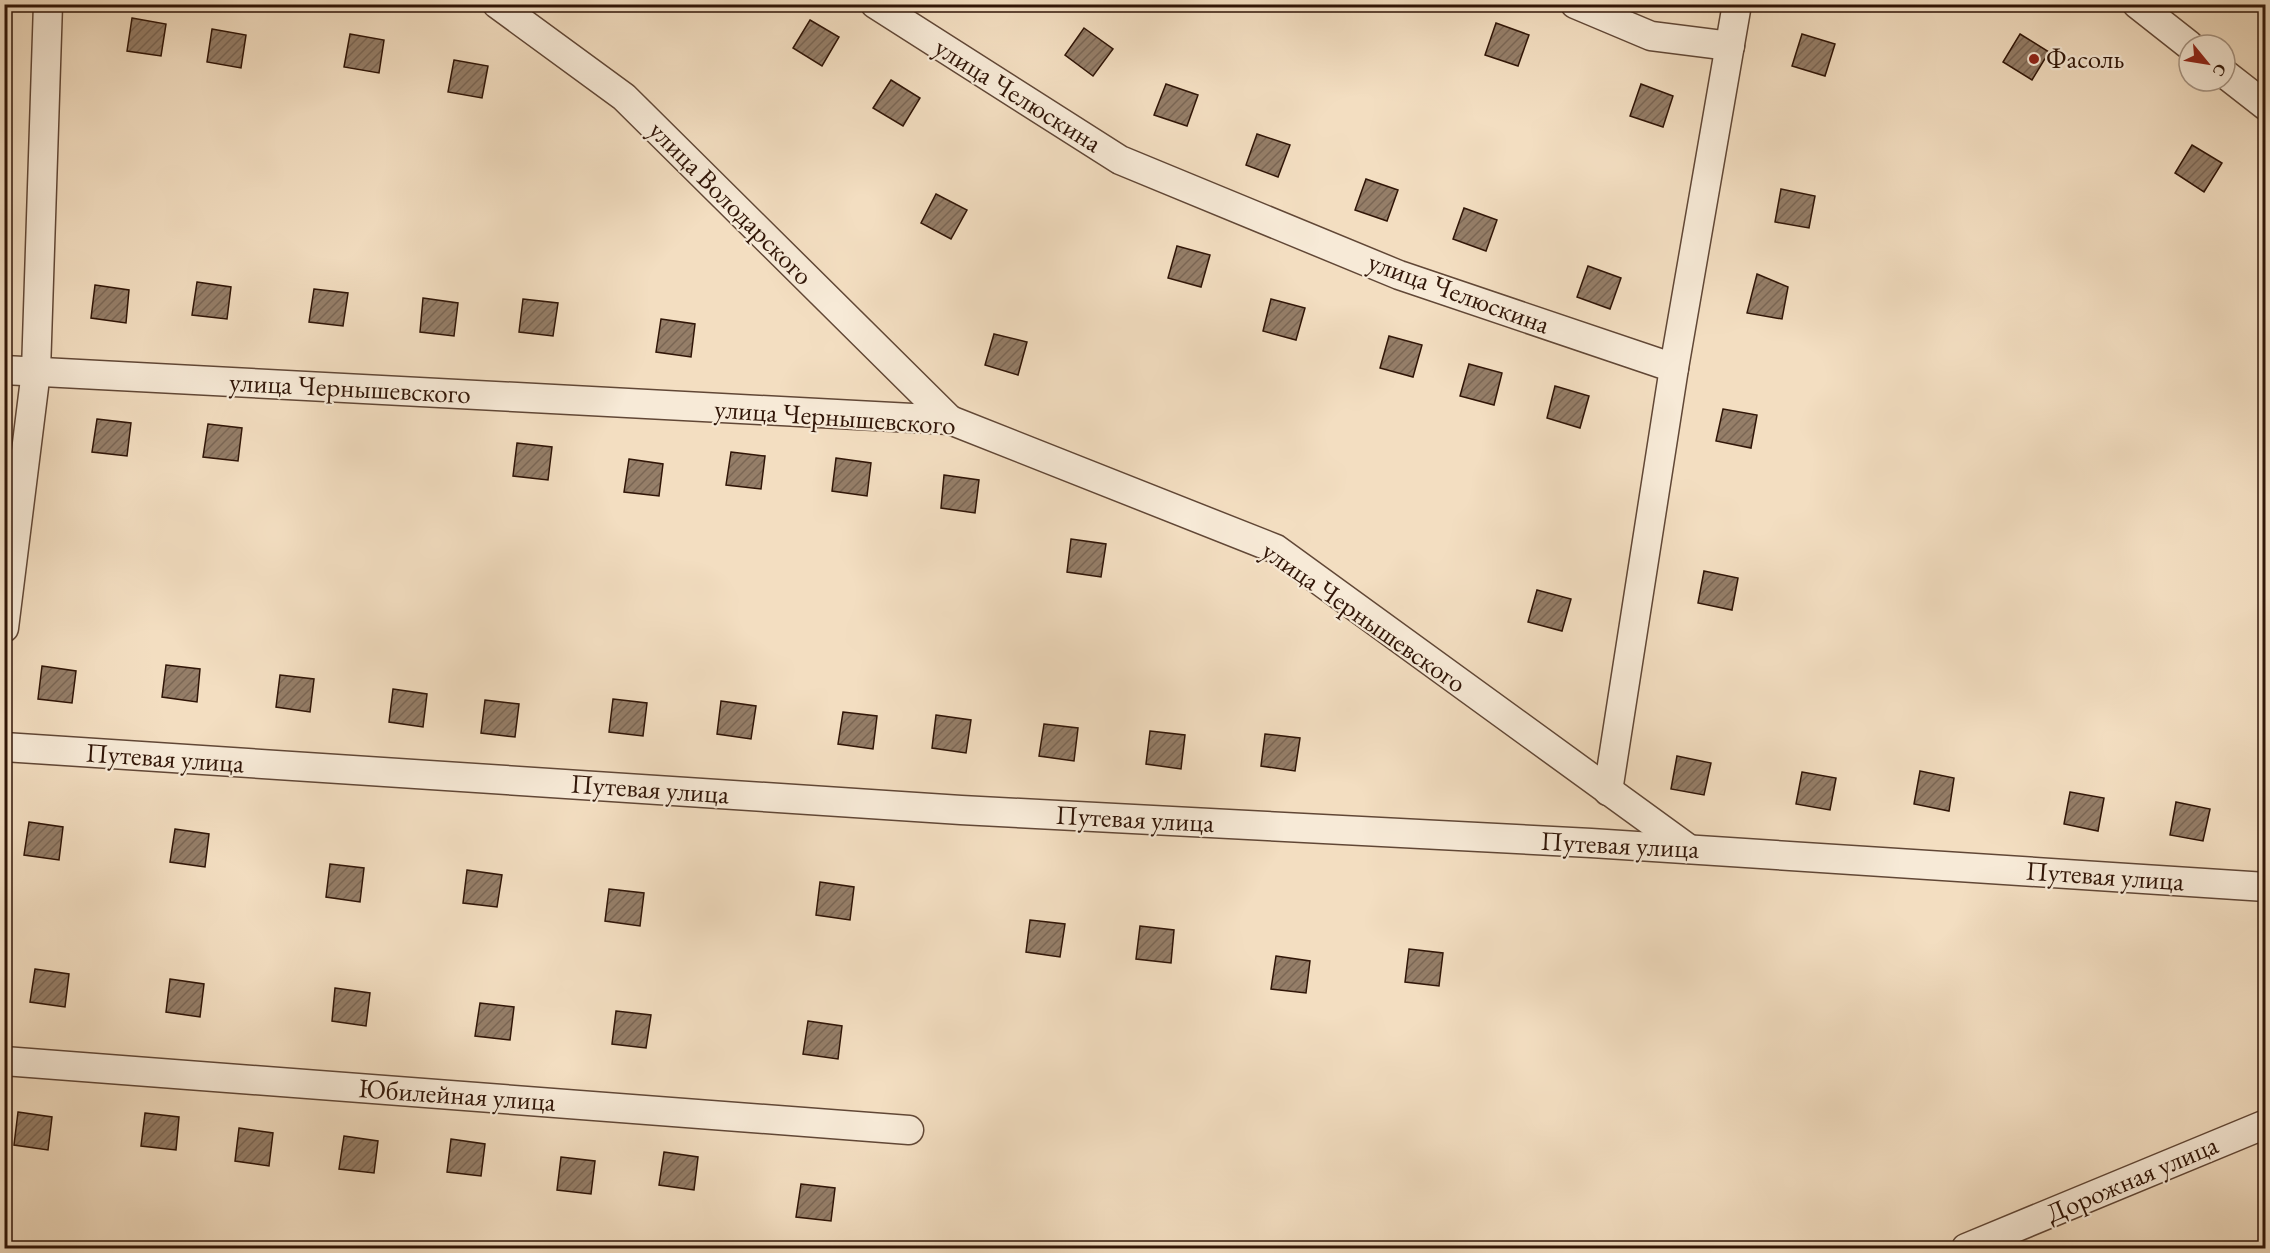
<svg xmlns="http://www.w3.org/2000/svg" width="2270" height="1253" font-family="'EB Garamond',serif">
	<style>
		.building { fill: url(#building-hatch); stroke: #301507; stroke-width: 1.5 }
		.lines { fill: none; stroke-linecap: round; stroke-linejoin: round }
		.minor-casing { stroke: #614736; stroke-width: 31 }
		.minor { stroke: #f7ead7; stroke-width: 28 }
		.poi-dot { fill: #8f2418; stroke: #f7ead7; stroke-width: 2 }
		.labels { text-anchor: middle; stroke-width: 4.5; stroke-linejoin: round; paint-order: stroke }
		.poi-label { font-size: 27px; fill: #301507; stroke: #f7ead7; text-anchor: start }
		.street-label { font-size: 27px; fill: #301507; stroke: #f7ead7 }
	</style>
	<defs>
		<pattern id="building-hatch" width="6" height="6" patternUnits="userSpaceOnUse" patternTransform="scale(1.5)"><rect width="6" height="6" fill="#957e68"/><path d="M-1 1l2-2M0 6l6-6M5 7l2-2" fill="none" stroke="#7a6654"/></pattern>
	</defs>
	<rect width="100%" height="100%" fill="#f3dec1"/>
	<filter id="stains"><feTurbulence type="fractalNoise" baseFrequency=".00333" numOctaves="4"/><feColorMatrix values="0 0 0 0 .2 0 0 0 0 .09 0 0 0 0 .02 0 0 0 .5 -.17"/></filter>
	<radialGradient id="worn" r=".72"><stop offset=".6" stop-color="#630" stop-opacity="0"/><stop offset="1" stop-color="#630" stop-opacity=".3"/></radialGradient>
	<g class="building">
		<polygon points="132,18 166,24 161,56 127,51"/>
		<polygon points="810,20 839,37 822,66 793,48"/>
		<polygon points="1496,23 1529,35 1518,66 1485,55"/>
		<polygon points="1084,28 1113,49 1093,76 1065,55"/>
		<polygon points="212,29 246,35 241,68 207,62"/>
		<polygon points="350,34 384,40 379,73 344,67"/>
		<polygon points="1802,34 1835,44 1825,76 1792,66"/>
		<polygon points="2020,34 2049,52 2032,80 2003,62"/>
		<polygon points="454,60 488,66 482,98 448,92"/>
		<polygon points="891,80 920,98 903,126 873,108"/>
		<polygon points="1166,84 1198,95 1187,126 1154,115"/>
		<polygon points="1641,84 1673,96 1663,127 1630,116"/>
		<polygon points="1257,134 1290,145 1278,177 1246,165"/>
		<polygon points="2192,145 2222,163 2204,192 2175,173"/>
		<polygon points="1366,179 1398,190 1387,221 1355,210"/>
		<polygon points="1781,189 1815,196 1809,228 1775,222"/>
		<polygon points="936,194 967,210 951,239 921,223"/>
		<polygon points="1464,208 1497,220 1486,251 1453,239"/>
		<polygon points="1177,246 1210,255 1201,287 1168,278"/>
		<polygon points="1588,266 1621,278 1610,309 1577,297"/>
		<polygon points="1757,274 1788,287 1782,319 1747,313"/>
		<polygon points="197,282 231,287 227,319 192,315"/>
		<polygon points="95,285 129,290 126,323 91,318"/>
		<polygon points="314,289 348,293 343,326 309,322"/>
		<polygon points="423,298 458,303 454,336 420,332"/>
		<polygon points="523,299 558,303 553,336 519,332"/>
		<polygon points="1271,299 1305,308 1296,340 1263,331"/>
		<polygon points="661,319 695,324 691,357 656,352"/>
		<polygon points="994,334 1027,342 1018,375 985,365"/>
		<polygon points="1389,336 1422,345 1413,377 1380,368"/>
		<polygon points="1469,364 1502,373 1494,405 1460,396"/>
		<polygon points="1555,386 1589,396 1580,428 1547,418"/>
		<polygon points="1723,409 1757,415 1751,448 1716,441"/>
		<polygon points="97,419 131,423 127,456 92,452"/>
		<polygon points="208,424 242,428 238,461 203,457"/>
		<polygon points="517,443 552,447 548,480 513,476"/>
		<polygon points="731,452 765,456 761,489 726,485"/>
		<polygon points="836,458 871,463 867,496 832,491"/>
		<polygon points="629,459 663,464 659,496 624,492"/>
		<polygon points="944,475 979,480 975,513 941,508"/>
		<polygon points="1071,539 1106,544 1101,577 1067,572"/>
		<polygon points="1704,571 1738,578 1732,610 1698,603"/>
		<polygon points="1537,590 1571,599 1562,631 1528,622"/>
		<polygon points="166,665 200,669 197,702 162,697"/>
		<polygon points="42,666 76,671 72,703 38,699"/>
		<polygon points="280,675 314,679 310,712 276,707"/>
		<polygon points="393,689 427,694 423,727 389,722"/>
		<polygon points="613,699 647,703 643,736 609,732"/>
		<polygon points="485,700 519,704 515,737 481,733"/>
		<polygon points="721,701 756,706 751,739 717,734"/>
		<polygon points="843,712 877,716 873,749 838,744"/>
		<polygon points="936,715 971,720 966,753 932,748"/>
		<polygon points="1044,724 1078,728 1074,761 1039,756"/>
		<polygon points="1150,731 1185,735 1181,769 1146,764"/>
		<polygon points="1265,734 1300,738 1295,771 1261,766"/>
		<polygon points="1677,756 1711,763 1704,795 1671,789"/>
		<polygon points="1920,771 1954,778 1949,811 1914,804"/>
		<polygon points="1802,772 1836,778 1830,810 1796,804"/>
		<polygon points="2070,792 2104,798 2098,831 2064,824"/>
		<polygon points="2176,802 2210,809 2203,841 2170,835"/>
		<polygon points="2264,806 2266,806 2266,840 2259,838"/>
		<polygon points="29,822 63,827 59,860 24,855"/>
		<polygon points="175,829 209,834 205,867 170,862"/>
		<polygon points="330,864 364,868 360,902 326,897"/>
		<polygon points="467,870 502,875 497,907 463,903"/>
		<polygon points="820,882 854,887 850,920 816,915"/>
		<polygon points="609,889 644,893 640,926 605,921"/>
		<polygon points="1030,920 1065,924 1060,957 1026,952"/>
		<polygon points="1140,926 1174,930 1171,963 1136,959"/>
		<polygon points="1409,949 1443,953 1439,986 1405,982"/>
		<polygon points="1276,956 1310,961 1306,993 1271,989"/>
		<polygon points="35,969 69,974 65,1007 30,1002"/>
		<polygon points="170,979 204,984 200,1017 166,1012"/>
		<polygon points="335,988 370,993 366,1026 332,1021"/>
		<polygon points="480,1003 514,1007 510,1040 475,1036"/>
		<polygon points="616,1011 651,1015 646,1048 612,1044"/>
		<polygon points="808,1021 842,1026 838,1059 803,1054"/>
		<polygon points="18,1112 52,1117 48,1150 14,1145"/>
		<polygon points="145,1113 179,1117 176,1150 141,1146"/>
		<polygon points="239,1128 273,1133 269,1166 235,1161"/>
		<polygon points="344,1136 378,1141 374,1173 339,1169"/>
		<polygon points="451,1139 485,1144 481,1176 447,1172"/>
		<polygon points="664,1152 698,1157 694,1190 659,1185"/>
		<polygon points="561,1157 595,1161 591,1194 557,1190"/>
		<polygon points="801,1184 835,1188 831,1221 796,1217"/>
	</g>
	<g class="lines">
		<g class="minor-casing">
			<g id="minor">
				<polyline points="497,4 624,97 950,420"/>
				<polyline points="875,4 1120,160 1399,275 1674,368 1608,791"/>
				<polyline points="1575,4 1651,36 1730,46"/>
				<polyline points="2137,4 2189,45"/>
				<polyline points="2225,74 2266,106"/>
				<polyline points="1674,368 1737,4"/>
				<polyline points="4,370 950,420 1276,549 1689,849"/>
				<polyline points="4,628 36,371 48,4"/>
				<polyline points="4,747 961,810 1591,843 2266,887"/>
				<polyline points="4,1061 909,1130"/>
				<polyline points="1966,1248 2266,1124"/>
			</g>
		</g>
		<use href="#minor" class="minor"/>
	</g>
	<circle class="poi-dot" cx="2034" cy="59" r="6"/>
	<g class="labels">
		<g class="poi-label">
			<text x="2046" y="68">Фасоль</text>
		</g>
		<g class="street-label">
			<text transform="translate(1018 95) rotate(32)" y="9">улица Челюскина</text>
			<text transform="translate(731 203) rotate(45)" y="9">улица Володарского</text>
			<text transform="translate(1459 293) rotate(20)" y="9">улица Челюскина</text>
			<text transform="translate(350 388) rotate(3)" y="9">улица Чернышевского</text>
			<text transform="translate(835 417) rotate(4)" y="9">улица Чернышевского</text>
			<text transform="translate(1364 617) rotate(35)" y="9">улица Чернышевского</text>
			<text transform="translate(165 758) rotate(4)" y="9">Путевая улица</text>
			<text transform="translate(650 789) rotate(4)" y="9">Путевая улица</text>
			<text transform="translate(1135 819) rotate(3)" y="9">Путевая улица</text>
			<text transform="translate(1620 845) rotate(3)" y="9">Путевая улица</text>
			<text transform="translate(2105 876) rotate(4)" y="9">Путевая улица</text>
			<text transform="translate(457 1095) rotate(4)" y="9">Юбилейная улица</text>
			<text transform="translate(2132 1179) rotate(-23)" y="9">Дорожная улица</text>
		</g>
	</g>
	<rect width="2270" height="1253" fill="none" stroke="#f3dec1" stroke-width="24"/>
	<rect x="6" y="6" width="2258" height="1241" fill="none" stroke="#301507" stroke-width="3"/>
	<rect x="12" y="12" width="2246" height="1229" fill="none" stroke="#301507" stroke-width="1.5"/>
	<g transform="translate(2207 63) rotate(120)"><circle r="28" fill="#f7ead7" stroke="#a79584" stroke-width="1.5"/>
	<path d="M0-4.5L10 22L0 15L-10 22Z" fill="#8f2418"/>
	<text y="-9" font-size="16" font-weight="bold" text-anchor="middle" fill="#301507">С</text>
	</g>
	<rect width="100%" height="100%" filter="url(#stains)"/>
	<rect width="100%" height="100%" fill="url(#worn)"/>
</svg>
